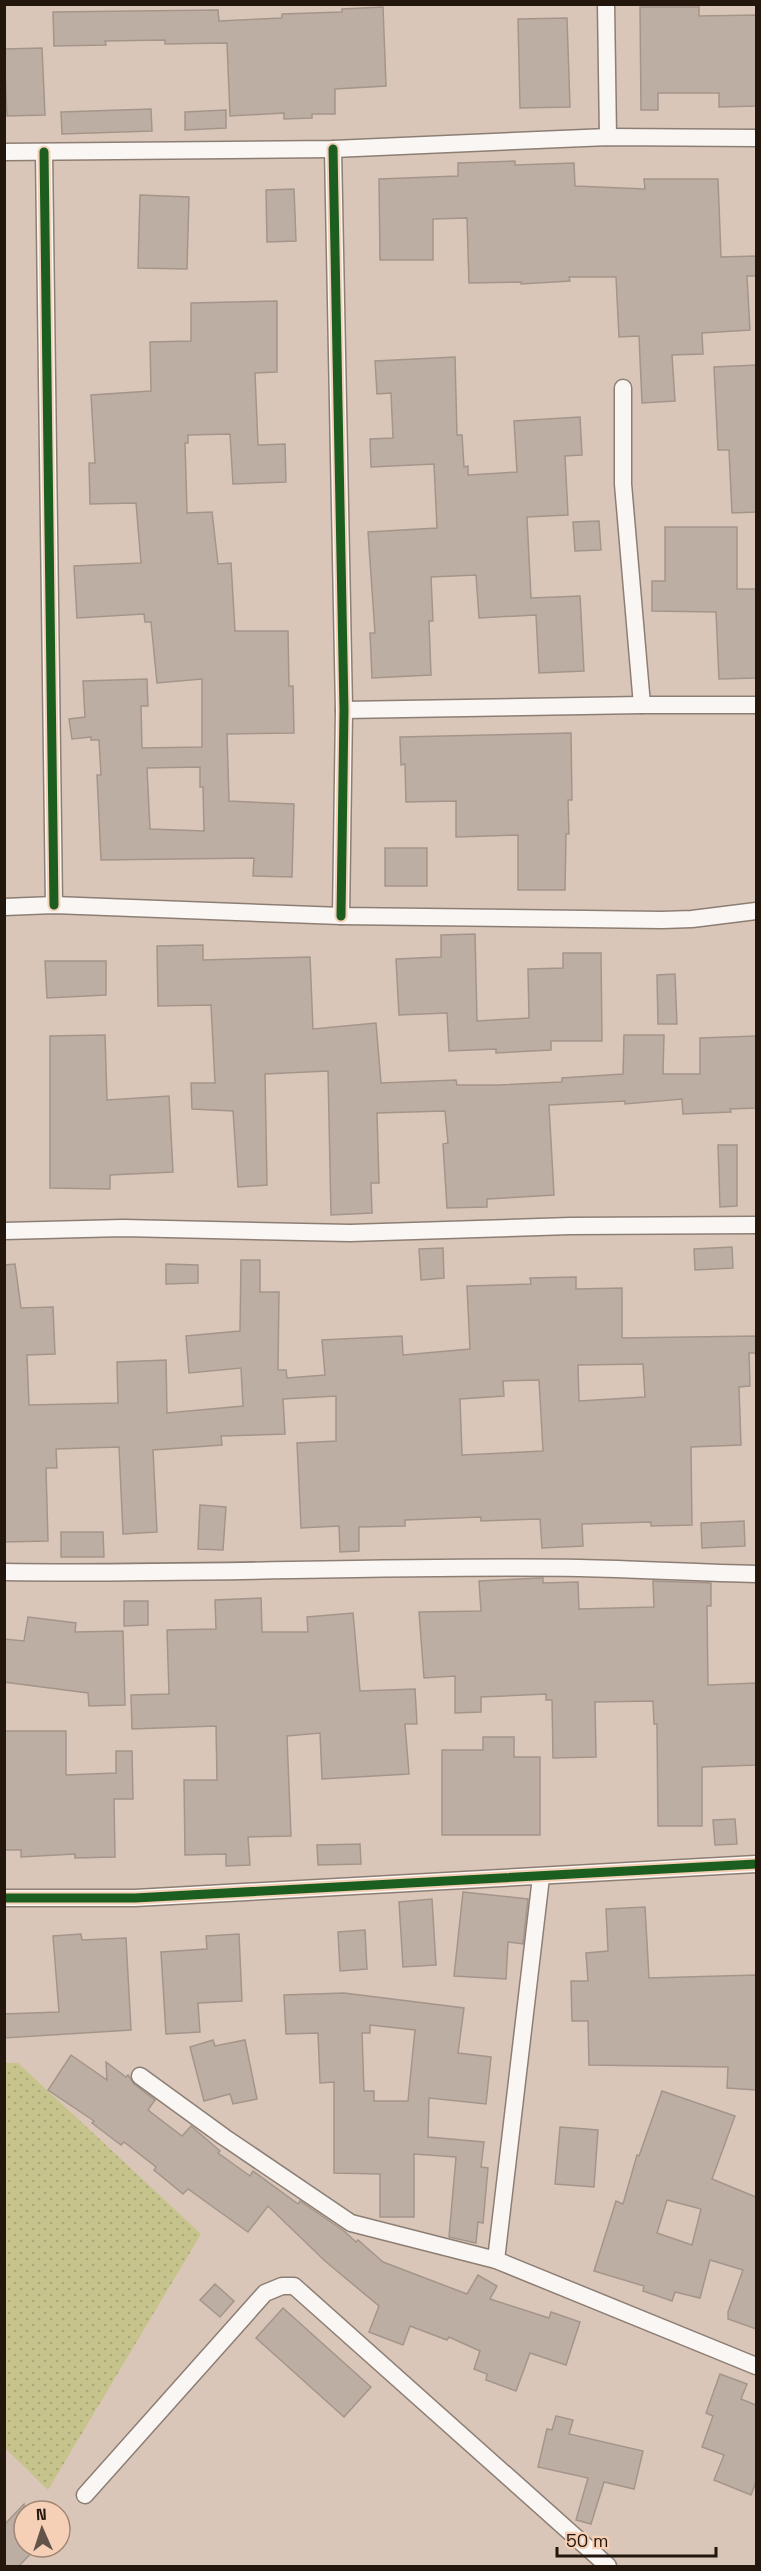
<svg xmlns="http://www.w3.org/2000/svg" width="761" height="2571" font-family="'Space Grotesk',sans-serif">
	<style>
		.grass { fill: url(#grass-dots) }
		.building { fill: #bdaea3; stroke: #a4958b; stroke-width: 1.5; fill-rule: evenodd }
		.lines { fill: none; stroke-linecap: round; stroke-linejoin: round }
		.minor-casing { stroke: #8d7e74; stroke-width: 19 }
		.minor { stroke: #f9f6f4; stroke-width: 16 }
		.cycleway-casing { stroke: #f5d0b7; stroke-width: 13 }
		.cycleway { stroke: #1b5e20; stroke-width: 9 }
	</style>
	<defs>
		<pattern id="grass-dots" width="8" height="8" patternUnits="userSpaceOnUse" patternTransform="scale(1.5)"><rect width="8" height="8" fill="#c6c48c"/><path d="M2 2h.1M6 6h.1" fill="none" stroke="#aaa878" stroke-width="1.8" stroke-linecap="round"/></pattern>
	</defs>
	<rect width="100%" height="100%" fill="#d9c6b8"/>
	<polygon class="grass" points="4,2063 18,2063 201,2234 48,2490 5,2448"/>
	<g class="building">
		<polygon points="383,7 386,86 335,89 335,114 312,114 312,118 284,119 284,113 230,116 227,43 165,44 165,40 105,41 106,45 54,46 53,12 218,10 219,21 282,18 282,14 342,12 342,9"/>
		<polygon points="640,7 699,7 699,16 756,15 756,106 719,107 719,93 658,93 658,110 641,110"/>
		<polygon points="567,18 570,107 520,108 518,19"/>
		<polygon points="42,48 45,115 7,116 4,49"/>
		<polygon points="151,109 152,131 62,134 61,112"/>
		<polygon points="226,110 226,128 185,130 185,112"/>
		<polygon points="515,161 515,165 574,163 575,186 645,189 644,179 718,179 721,257 756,256 756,276 747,276 750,330 702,333 703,354 672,355 675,401 642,403 639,336 619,337 616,277 569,277 570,281 521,284 521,282 469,283 467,218 433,219 433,260 380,260 379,179 458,176 458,163"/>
		<polygon points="294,189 296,241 267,242 266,190"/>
		<polygon points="140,195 189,197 187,269 138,268"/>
		<path d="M277,301V372L255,373L258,445L285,444L286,482L233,484L230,434L188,435V443H185L187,513L212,512L218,564L231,563L235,631H288L289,686H293L294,733L227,734L229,801L294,804L292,877L253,876L254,858L101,860L97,775H101L99,740H91V737L72,739L69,719L85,717L83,681L147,679L148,706H141L142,748L202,747V679L157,683L151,622H145L144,614L77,618L74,566L141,563L136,503L90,504L89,463H95L91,395L151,391L150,342L191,341V303ZM200,767V787H203L204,831L150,829L147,768Z"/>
		<polygon points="455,357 457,435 462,435 464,467 468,466 468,475 517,472 514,421 580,417 582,455 565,456 568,515 527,517 531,598 580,596 584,671 539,673 536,615 479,618 476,575 431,577 433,621 429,621 431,675 372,678 370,633 375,633 368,532 437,528 434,464 371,467 370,439 393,438 391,393 377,394 375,361"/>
		<polygon points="756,365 756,512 732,513 729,450 718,450 714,367"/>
		<polygon points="599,521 601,550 575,551 573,522"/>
		<polygon points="665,527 737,527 737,589 756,589 756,678 719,679 716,612 652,611 652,581 665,581"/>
		<polygon points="571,733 572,800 568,800 569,834 566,834 565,890 518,890 518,835 456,837 456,801 406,802 405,764 401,765 400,737"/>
		<rect x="385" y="848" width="42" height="38"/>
		<polygon points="475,934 477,1021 529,1018 528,969 563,968 563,953 601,953 602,1041 551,1041 551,1050 496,1053 496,1049 449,1051 447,1013 399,1015 396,959 441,957 441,935"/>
		<polygon points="203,945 203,960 310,957 313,1029 376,1023 381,1083 456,1080 457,1085 499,1085 562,1082 562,1078 623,1074 624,1035 664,1035 663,1074 700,1074 700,1038 756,1036 756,1108 730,1109 731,1112 683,1114 682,1099 625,1104 625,1101 549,1105 554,1195 487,1199 487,1207 447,1208 443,1144 448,1143 445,1111 377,1113 379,1183 371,1183 372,1213 331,1215 328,1071 265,1074 267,1185 238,1187 233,1111 192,1109 191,1083 215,1083 211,1005 158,1006 157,946"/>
		<polygon points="45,961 106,961 106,995 47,998"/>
		<polygon points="675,974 677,1024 658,1024 657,975"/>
		<polygon points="105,1035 107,1100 169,1096 173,1172 110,1175 110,1189 50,1188 50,1036"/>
		<polygon points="718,1145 737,1145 737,1206 720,1207"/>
		<polygon points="732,1247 733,1268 695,1270 694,1249"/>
		<polygon points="443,1248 444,1278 421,1280 419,1249"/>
		<path d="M241,1260H260V1292H279L278,1370H286L287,1378L325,1375L322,1340L402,1336L403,1355L470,1349L467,1286L531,1284L530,1278L576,1277V1289L622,1288V1338L756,1336V1353H749L750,1386L739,1387L741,1445L691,1447L692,1525L651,1526V1522L582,1524L583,1546L542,1548L540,1519L481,1521V1517L405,1520V1526L359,1527V1551L340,1552L339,1526L301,1528L297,1443L336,1441V1396L283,1399L285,1434L221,1436L222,1445L153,1450L157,1532L123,1534L119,1447L56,1449L57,1468H46L48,1541L4,1542V1265L15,1264L21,1308L53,1307L55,1354L27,1355L29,1405L118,1403L117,1362L166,1360L167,1413L243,1406L241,1368L189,1373L186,1336L240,1331ZM643,1364L645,1397L579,1401L578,1365ZM539,1380L543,1451L462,1455L460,1399L504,1396L503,1381Z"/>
		<polygon points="166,1264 198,1265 198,1283 166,1284"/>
		<polygon points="200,1505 226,1507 223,1550 198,1549"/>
		<polygon points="744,1521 745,1546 702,1548 701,1523"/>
		<polygon points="61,1532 103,1532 104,1557 61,1557"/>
		<polygon points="540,1578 543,1578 543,1583 578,1582 579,1609 654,1607 653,1581 711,1583 711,1606 707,1606 708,1685 756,1683 756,1765 702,1767 702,1826 658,1826 657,1724 654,1724 653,1701 595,1702 596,1757 553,1758 552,1700 546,1700 546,1694 481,1697 481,1712 455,1713 455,1676 424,1678 419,1612 481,1611 479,1581"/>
		<polygon points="261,1598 262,1632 308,1632 307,1617 353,1613 360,1691 415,1689 417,1724 405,1724 409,1774 322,1779 320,1733 287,1736 291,1836 248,1837 250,1865 226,1866 226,1854 185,1855 184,1780 217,1780 216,1726 132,1729 131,1695 169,1694 167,1630 216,1629 215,1600"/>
		<polygon points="124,1601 148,1601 148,1625 124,1626"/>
		<polygon points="28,1617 76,1623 75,1632 123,1631 125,1705 89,1706 88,1693 4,1682 4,1639 24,1641"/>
		<polygon points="4,1731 66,1731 66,1775 116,1773 116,1751 132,1751 133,1799 114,1799 115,1857 75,1858 75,1854 21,1857 21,1850 4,1850"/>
		<polygon points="483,1737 514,1737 514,1757 540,1757 540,1835 442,1835 442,1750 483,1750"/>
		<polygon points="735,1819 737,1844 715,1845 713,1820"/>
		<polygon points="360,1844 361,1864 318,1865 317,1845"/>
		<polygon points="463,1892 528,1899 523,1944 508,1942 506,1979 454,1976"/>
		<polygon points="432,1899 436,1965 403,1967 399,1902"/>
		<polygon points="645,1907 649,1978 756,1975 756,2090 727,2088 728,2067 589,2065 588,2021 572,2021 571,1981 588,1981 586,1953 608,1951 606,1909"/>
		<polygon points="365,1930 367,1969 340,1971 338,1932"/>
		<polygon points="81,1934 82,1940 126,1938 131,2030 4,2038 4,2014 59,2012 53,1936"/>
		<polygon points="239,1934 242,2001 198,2003 200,2032 166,2034 161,1952 207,1949 206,1936"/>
		<path d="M344,1993L464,2008L458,2053L491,2057L486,2104L429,2098L428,2137L484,2142L481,2167L488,2168L483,2223L478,2222L476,2243L449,2237L456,2157L414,2154V2217H380V2174L334,2173V2082L320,2083L318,2033L286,2034L284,1995ZM370,2025L415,2030L408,2101H374V2091H364L362,2033H370Z"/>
		<polygon points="213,2040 215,2046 245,2040 257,2099 233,2104 230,2094 204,2101 190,2047"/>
		<polygon points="71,2055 107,2080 106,2062 126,2077 128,2075 134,2084 155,2100 148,2110 182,2136 191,2126 220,2151 218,2153 250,2176 253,2171 298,2204 300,2201 344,2231 356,2242 358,2240 383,2262 467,2294 478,2275 497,2286 490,2299 549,2318 551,2312 580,2322 566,2365 530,2353 516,2391 486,2380 487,2374 474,2369 480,2351 449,2337 447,2340 410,2326 403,2345 369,2332 379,2306 325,2261 268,2206 248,2232 188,2189 183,2194 154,2170 156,2167 124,2142 121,2145 92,2123 94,2121 48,2090"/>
		<path d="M662,2091L735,2116L712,2179L756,2197V2329L728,2319V2312L743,2270L710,2260L700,2298L675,2292L672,2301L643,2291L644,2286L594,2271L616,2201L623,2204L637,2155L639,2156ZM667,2200L701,2209L692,2245L657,2233Z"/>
		<polygon points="560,2127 598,2130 594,2187 555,2184"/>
		<polygon points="215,2284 234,2301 220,2317 200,2300"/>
		<polygon points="283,2308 371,2387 344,2417 256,2338"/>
		<polygon points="720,2374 747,2384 741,2399 756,2405 756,2482 751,2495 714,2480 724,2455 702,2447 713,2416 706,2413"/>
		<polygon points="556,2416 573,2420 569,2434 643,2451 634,2489 604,2482 591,2524 576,2520 588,2478 538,2467 547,2429 552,2430"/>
		<polygon points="24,2504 24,2547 37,2547 19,2566 4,2566 4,2525"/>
	</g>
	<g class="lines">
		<g class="minor-casing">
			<g id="minor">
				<polyline points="606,4 608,137"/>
				<polyline points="333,149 344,710 341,916"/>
				<polyline points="4,152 333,149 608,137 756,138"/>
				<polyline points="44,152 54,905"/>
				<polyline points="623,388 623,484 642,705"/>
				<polyline points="344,710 642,705 756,705"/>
				<polyline points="4,907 54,905 341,916 662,920 692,919 756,911"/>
				<polyline points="4,1231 123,1228 350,1233 570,1226 756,1225"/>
				<path d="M4,1572C196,1575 388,1565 580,1568C639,1569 698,1573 756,1574"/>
				<polyline points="4,1898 135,1898 756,1864"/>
				<polyline points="140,2076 224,2137 351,2223 496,2260 756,2366"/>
				<polyline points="496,2260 541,1877"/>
				<polyline points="85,2495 265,2293 282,2286 294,2286 608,2566"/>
			</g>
		</g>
		<use href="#minor" class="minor"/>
		<g class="cycleway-casing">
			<g id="cycleway">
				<polyline points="333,149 344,710 341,916"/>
				<polyline points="44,152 54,905"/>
				<polyline points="4,1898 135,1898 756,1864"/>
			</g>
		</g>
		<use href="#cycleway" class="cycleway"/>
	</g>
	<rect width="761" height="2571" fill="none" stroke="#23160d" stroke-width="12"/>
	<g transform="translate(42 2529) rotate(357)"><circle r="28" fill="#f5d0b7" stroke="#a18673" stroke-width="1.5"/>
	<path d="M0-4.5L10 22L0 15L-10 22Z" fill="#635449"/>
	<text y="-9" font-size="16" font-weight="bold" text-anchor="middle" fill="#23160d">N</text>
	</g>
	<path d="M557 2547v9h159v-9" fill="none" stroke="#23160d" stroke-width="3"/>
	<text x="566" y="2547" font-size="18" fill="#23160d" stroke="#f5d0b7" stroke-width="4.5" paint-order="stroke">50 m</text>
</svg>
